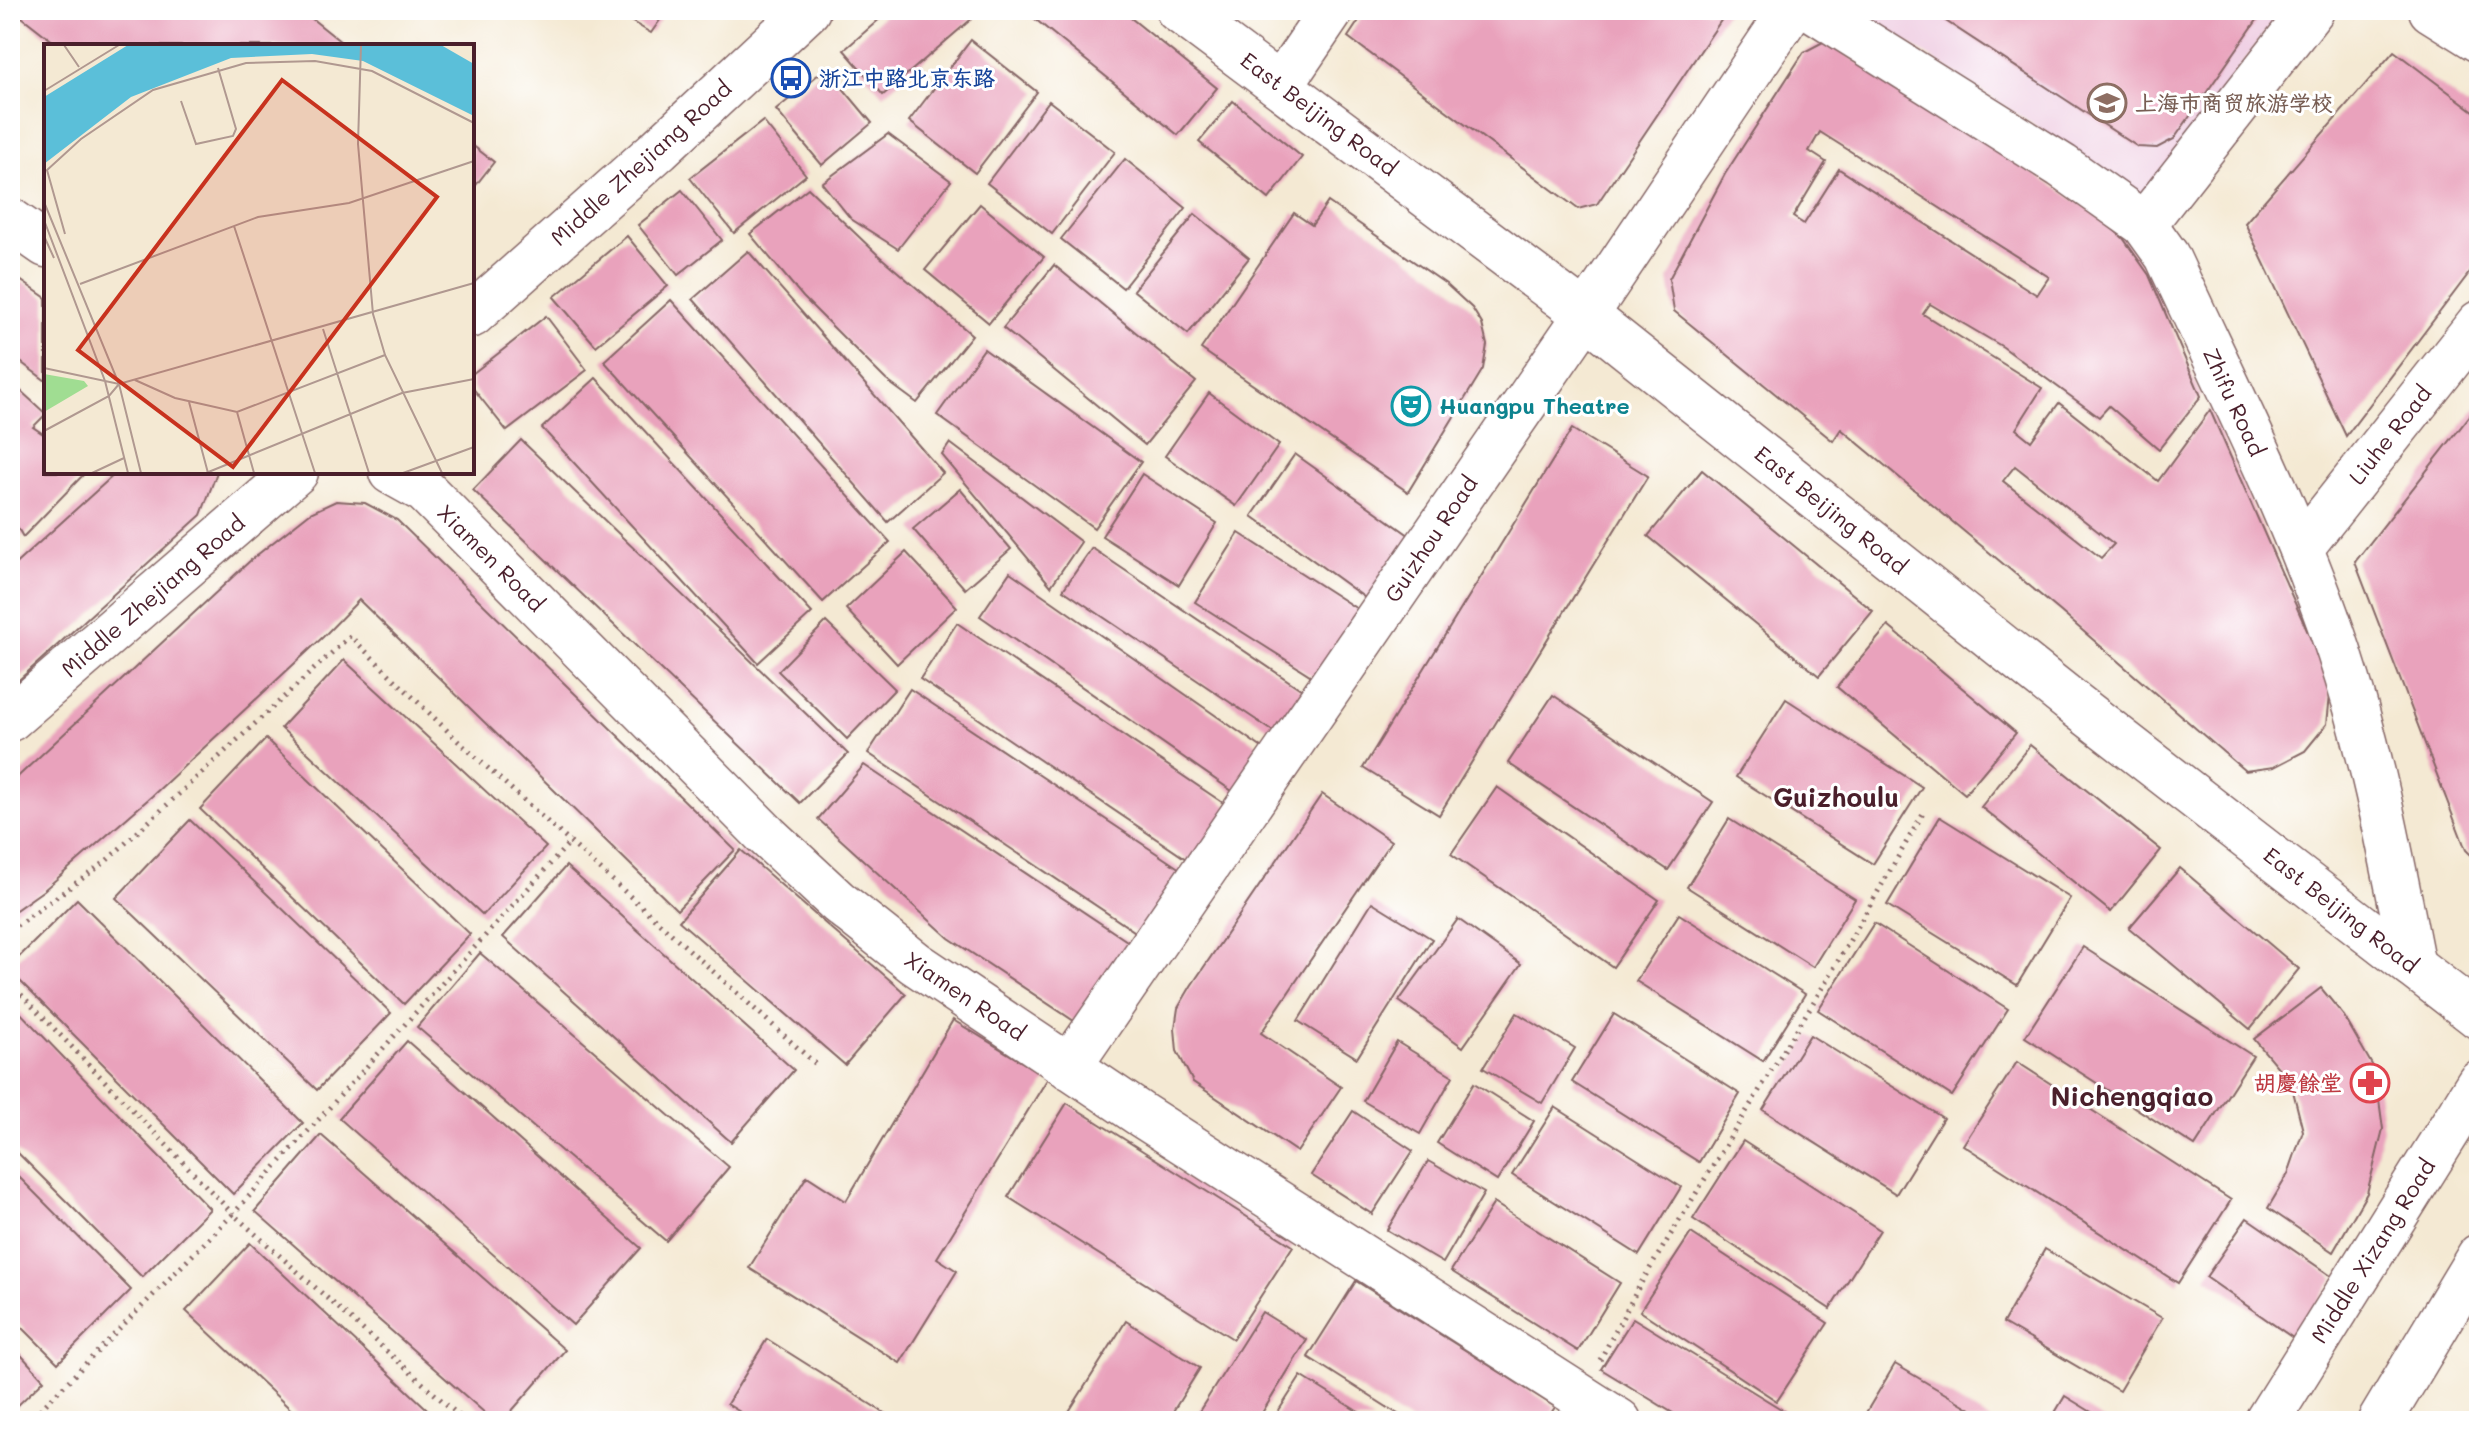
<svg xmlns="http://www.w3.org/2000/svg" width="2489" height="1431" font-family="Mali,'LXGW WenKai TC',sans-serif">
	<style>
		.built { fill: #f0d0e4 }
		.building { fill: #e9a2bc; fill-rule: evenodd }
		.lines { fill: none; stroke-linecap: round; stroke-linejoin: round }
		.minor-casing { stroke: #866666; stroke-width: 47 }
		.major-casing { stroke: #866666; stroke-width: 47 }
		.path { stroke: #866666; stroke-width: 5; stroke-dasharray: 2 6; stroke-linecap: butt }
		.minor { stroke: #fff; stroke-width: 44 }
		.major { stroke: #fff; stroke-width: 44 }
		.labels { text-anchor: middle; stroke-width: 6; stroke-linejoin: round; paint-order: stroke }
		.transit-label { font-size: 22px; font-weight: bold; fill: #164399; stroke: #fff; text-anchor: start }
		.education-label { font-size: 22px; font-weight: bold; fill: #785e54; stroke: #fff; text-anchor: start }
		.street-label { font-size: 22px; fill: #4a1f2b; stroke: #fff }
		.culture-label { font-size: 22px; font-weight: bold; fill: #0d838f; stroke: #fff; text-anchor: start }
		.health-label { font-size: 22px; font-weight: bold; fill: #be3a42; stroke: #fff; text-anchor: end }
		.quarter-label { font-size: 26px; font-weight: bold; fill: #4a1f2b; stroke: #fff }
		.inset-road { fill: none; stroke: #b09890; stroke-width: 2 }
		.view { fill: #c8321e; fill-opacity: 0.15; stroke: #c8321e; stroke-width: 4 }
		.inset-edge { fill: none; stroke: #4a1f2b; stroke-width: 4 }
	</style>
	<rect width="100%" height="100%" fill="#fff"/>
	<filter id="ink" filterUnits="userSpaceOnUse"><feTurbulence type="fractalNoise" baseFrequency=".0125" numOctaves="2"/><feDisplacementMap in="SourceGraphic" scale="16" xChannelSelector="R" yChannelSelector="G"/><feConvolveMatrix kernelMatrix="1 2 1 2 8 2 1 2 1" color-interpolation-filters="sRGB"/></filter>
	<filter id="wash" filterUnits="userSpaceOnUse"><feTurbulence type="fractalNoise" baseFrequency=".006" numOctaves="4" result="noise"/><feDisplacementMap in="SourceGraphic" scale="32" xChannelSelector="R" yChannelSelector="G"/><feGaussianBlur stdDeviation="1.8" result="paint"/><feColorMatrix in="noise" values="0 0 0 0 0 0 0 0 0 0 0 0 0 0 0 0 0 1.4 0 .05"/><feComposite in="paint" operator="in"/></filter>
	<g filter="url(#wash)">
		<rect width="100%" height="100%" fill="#f4e9d3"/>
		<polygon class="built" points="1858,10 2282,10 2144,197"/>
		<g id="blocks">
			<g class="building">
				<polygon points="13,10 301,10 346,46 59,46"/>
				<polygon points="612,10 667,10 651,33"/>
				<polygon points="890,10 982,10 883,95 844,50"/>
				<polygon points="1024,10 1121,10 1217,88 1178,135"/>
				<polygon points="1366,10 1728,10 1597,204 1578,209 1348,37"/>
				<polygon points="1929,10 2264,10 2174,139 2157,148 2138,147"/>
				<polygon points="971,40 1037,92 975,173 909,121"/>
				<path d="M1825,41L2092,211L2123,238L2149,275L2201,396L2159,449L2109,406L2099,417L2003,347L1930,304L1923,314L2042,388L2016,429L2031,441L2059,403L2158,481L2210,410L2331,685L2327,724L2305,751L2274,767L2245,771L2061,612L1841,429L1833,441L1674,311L1669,279L1725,174L1804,52ZM1820,132L2049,277L2037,295L1839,169L1804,224L1793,217L1826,162L1809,151ZM2015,466L2114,544L2101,558L2003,481Z"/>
				<polygon points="2394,51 2479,115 2479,260 2346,436 2245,223"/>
				<polygon points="826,68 872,123 822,165 776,110"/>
				<polygon points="1049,101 1115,152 1052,234 987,183"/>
				<polygon points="1233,101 1302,157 1269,199 1199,142"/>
				<polygon points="763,121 806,175 734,233 690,178"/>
				<polygon points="888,134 951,181 898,249 851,219 822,183"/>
				<polygon points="472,145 494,162 472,190"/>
				<polygon points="1125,159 1186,208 1123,288 1061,239"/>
				<polygon points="808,188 878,255 972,335 917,403 886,380 803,297 750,234"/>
				<polygon points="682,190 722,240 678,275 638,225"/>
				<polygon points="1328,202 1446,284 1472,308 1482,324 1487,345 1483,369 1408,492 1201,349 1294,213 1312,225"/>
				<polygon points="980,204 1044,257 989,323 925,270"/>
				<polygon points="1195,214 1249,258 1188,334 1133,290"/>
				<polygon points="627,236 668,286 596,346 554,297"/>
				<polygon points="748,251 943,473 888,522 693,299"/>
				<polygon points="1054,265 1196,382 1145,445 1003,328"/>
				<polygon points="10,273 46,298 46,381 10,354 10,338 15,331 10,328"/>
				<polygon points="671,300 890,542 823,602 604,361"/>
				<polygon points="546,316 587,370 507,431 472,387 472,374"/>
				<polygon points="984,349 1141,462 1094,528 937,415"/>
				<polygon points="596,378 812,613 758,663 542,428"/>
				<polygon points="10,381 46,414 33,427 46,436 46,472 86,472 23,537 10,514"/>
				<polygon points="1209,393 1279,445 1236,506 1165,456"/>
				<polygon points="2479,404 2479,863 2466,850 2355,562"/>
				<polygon points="1572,429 1648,476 1439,815 1363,768"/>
				<polygon points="521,440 848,754 800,803 473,490"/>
				<polygon points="950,443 1081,542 1051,586 942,455"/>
				<polygon points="1295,454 1420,543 1375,605 1252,516"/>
				<polygon points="1702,470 1873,611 1819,676 1648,536"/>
				<polygon points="117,472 217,472 201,515 10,688 10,569"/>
				<polygon points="1142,474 1217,523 1179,585 1102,536"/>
				<polygon points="960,489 1011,549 965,589 913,529"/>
				<polygon points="336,501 365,503 397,520 735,850 677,910 359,600 323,637 152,796 44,890 10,914 10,784 252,559 310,513"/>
				<polygon points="1239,533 1365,614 1321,682 1195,602"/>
				<polygon points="1092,548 1311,696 1283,738 1063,590"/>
				<polygon points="906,552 957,607 897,664 846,609"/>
				<polygon points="1010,572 1275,757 1245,800 980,616"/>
				<polygon points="826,622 895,689 847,739 778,671"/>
				<polygon points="957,623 1235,811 1198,867 920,679"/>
				<polygon points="1888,626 2016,733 1965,794 1837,687"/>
				<polygon points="344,660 546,847 483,915 281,728"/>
				<polygon points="910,689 1192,877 1149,941 868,753"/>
				<polygon points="1553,695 1713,802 1668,870 1508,763"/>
				<polygon points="1786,699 1922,787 1873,864 1736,777"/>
				<polygon points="266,739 470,934 404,1004 200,809"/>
				<polygon points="2030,745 2161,850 2111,912 1981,807"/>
				<polygon points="864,765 1142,951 1089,1031 949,938 818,819"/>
				<polygon points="1497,787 1659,900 1613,967 1451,854"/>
				<polygon points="1322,794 1391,841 1261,1033 1341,1087 1297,1152 1193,1082 1177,1051 1175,1028 1178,1008 1191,986"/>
				<polygon points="1940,817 2070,898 2017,985 1887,905"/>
				<polygon points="1729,819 1855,899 1813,967 1687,887"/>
				<polygon points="190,820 391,1013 317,1090 116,898"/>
				<polygon points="741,850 906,994 845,1065 679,921"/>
				<polygon points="566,866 794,1070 731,1142 503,937"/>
				<polygon points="2180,868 2299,969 2250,1029 2129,928"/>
				<polygon points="77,899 303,1123 233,1194 10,971 10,966"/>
				<polygon points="1372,902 1432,939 1357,1058 1298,1021"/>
				<polygon points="1679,914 1805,994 1763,1061 1636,981"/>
				<polygon points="1458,919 1521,964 1463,1047 1399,1001"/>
				<polygon points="1874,923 2008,1009 1952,1096 1818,1010"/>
				<polygon points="2083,947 2253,1056 2195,1146 2025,1037"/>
				<polygon points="480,953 729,1167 666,1241 417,1027"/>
				<polygon points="2321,988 2344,1016 2375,1070 2383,1129 2367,1193 2333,1252 2268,1208 2288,1174 2303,1131 2291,1083 2254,1039"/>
				<polygon points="10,1002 210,1209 142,1277 10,1145"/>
				<polygon points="1517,1013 1575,1048 1542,1103 1483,1068"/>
				<polygon points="1614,1014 1740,1094 1699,1162 1572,1082"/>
				<polygon points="953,1020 1048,1078 937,1258 957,1271 900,1363 749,1268 807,1176 846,1201"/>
				<polygon points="1810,1035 1943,1118 1896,1194 1763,1110"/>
				<polygon points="407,1041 641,1248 573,1325 339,1118"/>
				<polygon points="1397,1042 1453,1076 1420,1134 1363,1101"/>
				<polygon points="2017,1062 2231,1200 2178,1283 1963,1145"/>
				<polygon points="1474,1083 1534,1121 1497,1181 1437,1143"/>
				<polygon points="1067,1103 1293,1246 1233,1339 1008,1197"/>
				<polygon points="1555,1107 1681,1187 1639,1255 1512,1175"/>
				<polygon points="1353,1111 1413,1151 1372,1214 1311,1175"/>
				<polygon points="321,1135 565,1350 503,1421 494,1421 255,1211"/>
				<polygon points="1743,1141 1880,1230 1830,1309 1693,1219"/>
				<polygon points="1428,1161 1484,1193 1443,1263 1387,1230"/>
				<polygon points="10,1168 131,1290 58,1363 10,1315"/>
				<polygon points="1494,1203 1620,1283 1578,1351 1451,1271"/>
				<polygon points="2247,1218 2334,1278 2293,1338 2206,1277"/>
				<polygon points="1691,1233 1828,1323 1777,1401 1640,1311"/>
				<polygon points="250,1243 440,1421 303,1421 186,1311"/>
				<polygon points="2045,1249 2162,1318 2119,1391 2003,1323"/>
				<polygon points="1356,1281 1555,1407 1546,1421 1409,1421 1308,1357"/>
				<polygon points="1262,1312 1307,1340 1257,1421 1193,1421"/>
				<polygon points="1633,1318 1786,1412 1780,1421 1686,1421 1601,1369"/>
				<polygon points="1126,1321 1200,1368 1167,1421 1063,1421"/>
				<polygon points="767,1339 897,1421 755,1421 727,1404"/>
				<polygon points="10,1343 44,1380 10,1413"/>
				<polygon points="1895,1364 1986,1418 1991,1421 1873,1421 1864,1416"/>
				<polygon points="1301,1376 1373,1421 1272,1421"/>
				<polygon points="2065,1396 2106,1421 2050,1421"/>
			</g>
		</g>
	</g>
	<g filter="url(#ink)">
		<use href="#blocks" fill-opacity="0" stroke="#866666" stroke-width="2"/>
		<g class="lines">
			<g class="minor-casing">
				<g id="minor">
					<path d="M1814,10L2062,166L2144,224L2167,256C2227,386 2294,516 2339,652C2373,755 2392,860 2413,966"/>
					<polyline points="2431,10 2479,40"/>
					<polyline points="1281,85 1332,10"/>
					<polyline points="10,220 46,245"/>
					<polyline points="2144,224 2312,10"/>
					<polyline points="472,315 659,149 808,10"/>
					<polyline points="391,472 425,491 766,835 838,902 915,963 1143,1116 1619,1421"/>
					<polyline points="2301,548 2479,323"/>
					<polyline points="10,719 296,472"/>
					<polyline points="1069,1067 1586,315 1791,10"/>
				</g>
			</g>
			<g class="major-casing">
				<g id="major">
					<polyline points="1178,10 1586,315 2076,705 2479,1017"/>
					<polyline points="2267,1421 2479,1082"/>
					<polyline points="2380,1421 2479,1256"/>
				</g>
			</g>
			<g class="path">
				<polyline points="10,930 104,863 350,636 458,741 819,1067"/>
				<polyline points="10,983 233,1214 571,841"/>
				<polyline points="1600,1360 1641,1283 1827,980 1925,810"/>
				<polyline points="29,1421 233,1214 465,1421"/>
			</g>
			<use href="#minor" class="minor"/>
			<use href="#major" class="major"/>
		</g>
	</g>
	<defs>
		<g id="bus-ring" transform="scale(2)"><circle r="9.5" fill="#fff" stroke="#1a4fb4" stroke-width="1.5"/><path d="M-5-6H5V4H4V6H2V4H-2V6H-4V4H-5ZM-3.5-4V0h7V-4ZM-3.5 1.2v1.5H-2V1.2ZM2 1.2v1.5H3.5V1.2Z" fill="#1a4fb4"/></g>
		<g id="school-ring" transform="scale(2)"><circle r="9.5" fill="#fff" stroke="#8d6e63" stroke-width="1.5"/><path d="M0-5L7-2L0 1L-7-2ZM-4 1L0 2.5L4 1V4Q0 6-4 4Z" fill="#8d6e63"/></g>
		<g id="theatre-ring" transform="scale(2)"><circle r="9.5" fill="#fff" stroke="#0f9aa8" stroke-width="1.5"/><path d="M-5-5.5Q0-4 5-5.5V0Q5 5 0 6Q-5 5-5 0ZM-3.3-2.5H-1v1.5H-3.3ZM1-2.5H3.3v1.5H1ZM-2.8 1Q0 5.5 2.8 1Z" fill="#0f9aa8"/></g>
		<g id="pharmacy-ring" transform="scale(2)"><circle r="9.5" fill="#fff" stroke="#e0444e" stroke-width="1.5"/><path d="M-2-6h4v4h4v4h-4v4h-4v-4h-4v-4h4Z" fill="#e0444e"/></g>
	</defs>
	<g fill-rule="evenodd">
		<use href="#bus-ring" x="791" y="78"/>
		<use href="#school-ring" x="2107" y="103"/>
		<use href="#theatre-ring" x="1411" y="406"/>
		<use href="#pharmacy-ring" x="2370" y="1083"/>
	</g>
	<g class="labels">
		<g class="transit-label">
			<text x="819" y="86">浙江中路北京东路</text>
		</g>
		<g class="education-label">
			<text x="2135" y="111">上海市商贸旅游学校</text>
		</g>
		<g class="street-label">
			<text transform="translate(1319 114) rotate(37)" y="8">East Beijing Road</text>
			<text transform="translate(641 163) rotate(-42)" y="8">Middle Zhejiang Road</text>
			<text transform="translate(2234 402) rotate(65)" y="8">Zhifu Road</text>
			<text transform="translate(2390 435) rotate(-52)" y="8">Liuhe Road</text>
			<text transform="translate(1831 510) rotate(39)" y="8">East Beijing Road</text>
			<text transform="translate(1431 539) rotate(-56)" y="8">Guizhou Road</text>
			<text transform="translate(491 558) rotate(45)" y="8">Xiamen Road</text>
			<text transform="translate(153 596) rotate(-41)" y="8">Middle Zhejiang Road</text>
			<text transform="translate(2341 910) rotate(38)" y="8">East Beijing Road</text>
			<text transform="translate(965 996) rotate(34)" y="8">Xiamen Road</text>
			<text transform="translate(2373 1251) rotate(-58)" y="8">Middle Xizang Road</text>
		</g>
		<g class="culture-label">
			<text x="1439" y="414">Huangpu Theatre</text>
		</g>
		<g class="health-label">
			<text x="2342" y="1091">胡慶餘堂</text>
		</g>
		<g class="quarter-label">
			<text x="1836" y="807">Guizhoulu</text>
			<text x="2132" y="1106">Nichengqiao</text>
		</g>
	</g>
	<g transform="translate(44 44)">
		<rect width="430" height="430" fill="#f4e9d3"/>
		<path d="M0,330L40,337L44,342L0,368Z" fill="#a0dd92"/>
		<path d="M84,1H397L430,20V72L319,17L268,10L187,14L87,53L0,120V53Z" fill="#5bbfd9"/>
		<path class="inset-road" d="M20,1L35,23M317,1L314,100L329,270L341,311L398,429M0,47L75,1M137,57L152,100L189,92L192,85L174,24M3,126L21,190M2,127L37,95L109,46L202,19L271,17L328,27L430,79M0,158L75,340L97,429M0,176L61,337L84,429M190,182L271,429M0,192L10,214M36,240L214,173L305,159L430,117M279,285L325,429M0,324L75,340L430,239M91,336L131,354L193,368L341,311M145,358L164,429M193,368L210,429M0,387L65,352L75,340M48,429L80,414M162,429L358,349L430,335M359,429L430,403"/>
		<path class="view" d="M238,36L393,153L189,423L34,306Z"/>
		<rect width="430" height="430" class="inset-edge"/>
	</g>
	<rect width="2489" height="1431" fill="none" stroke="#fff" stroke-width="40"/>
</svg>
